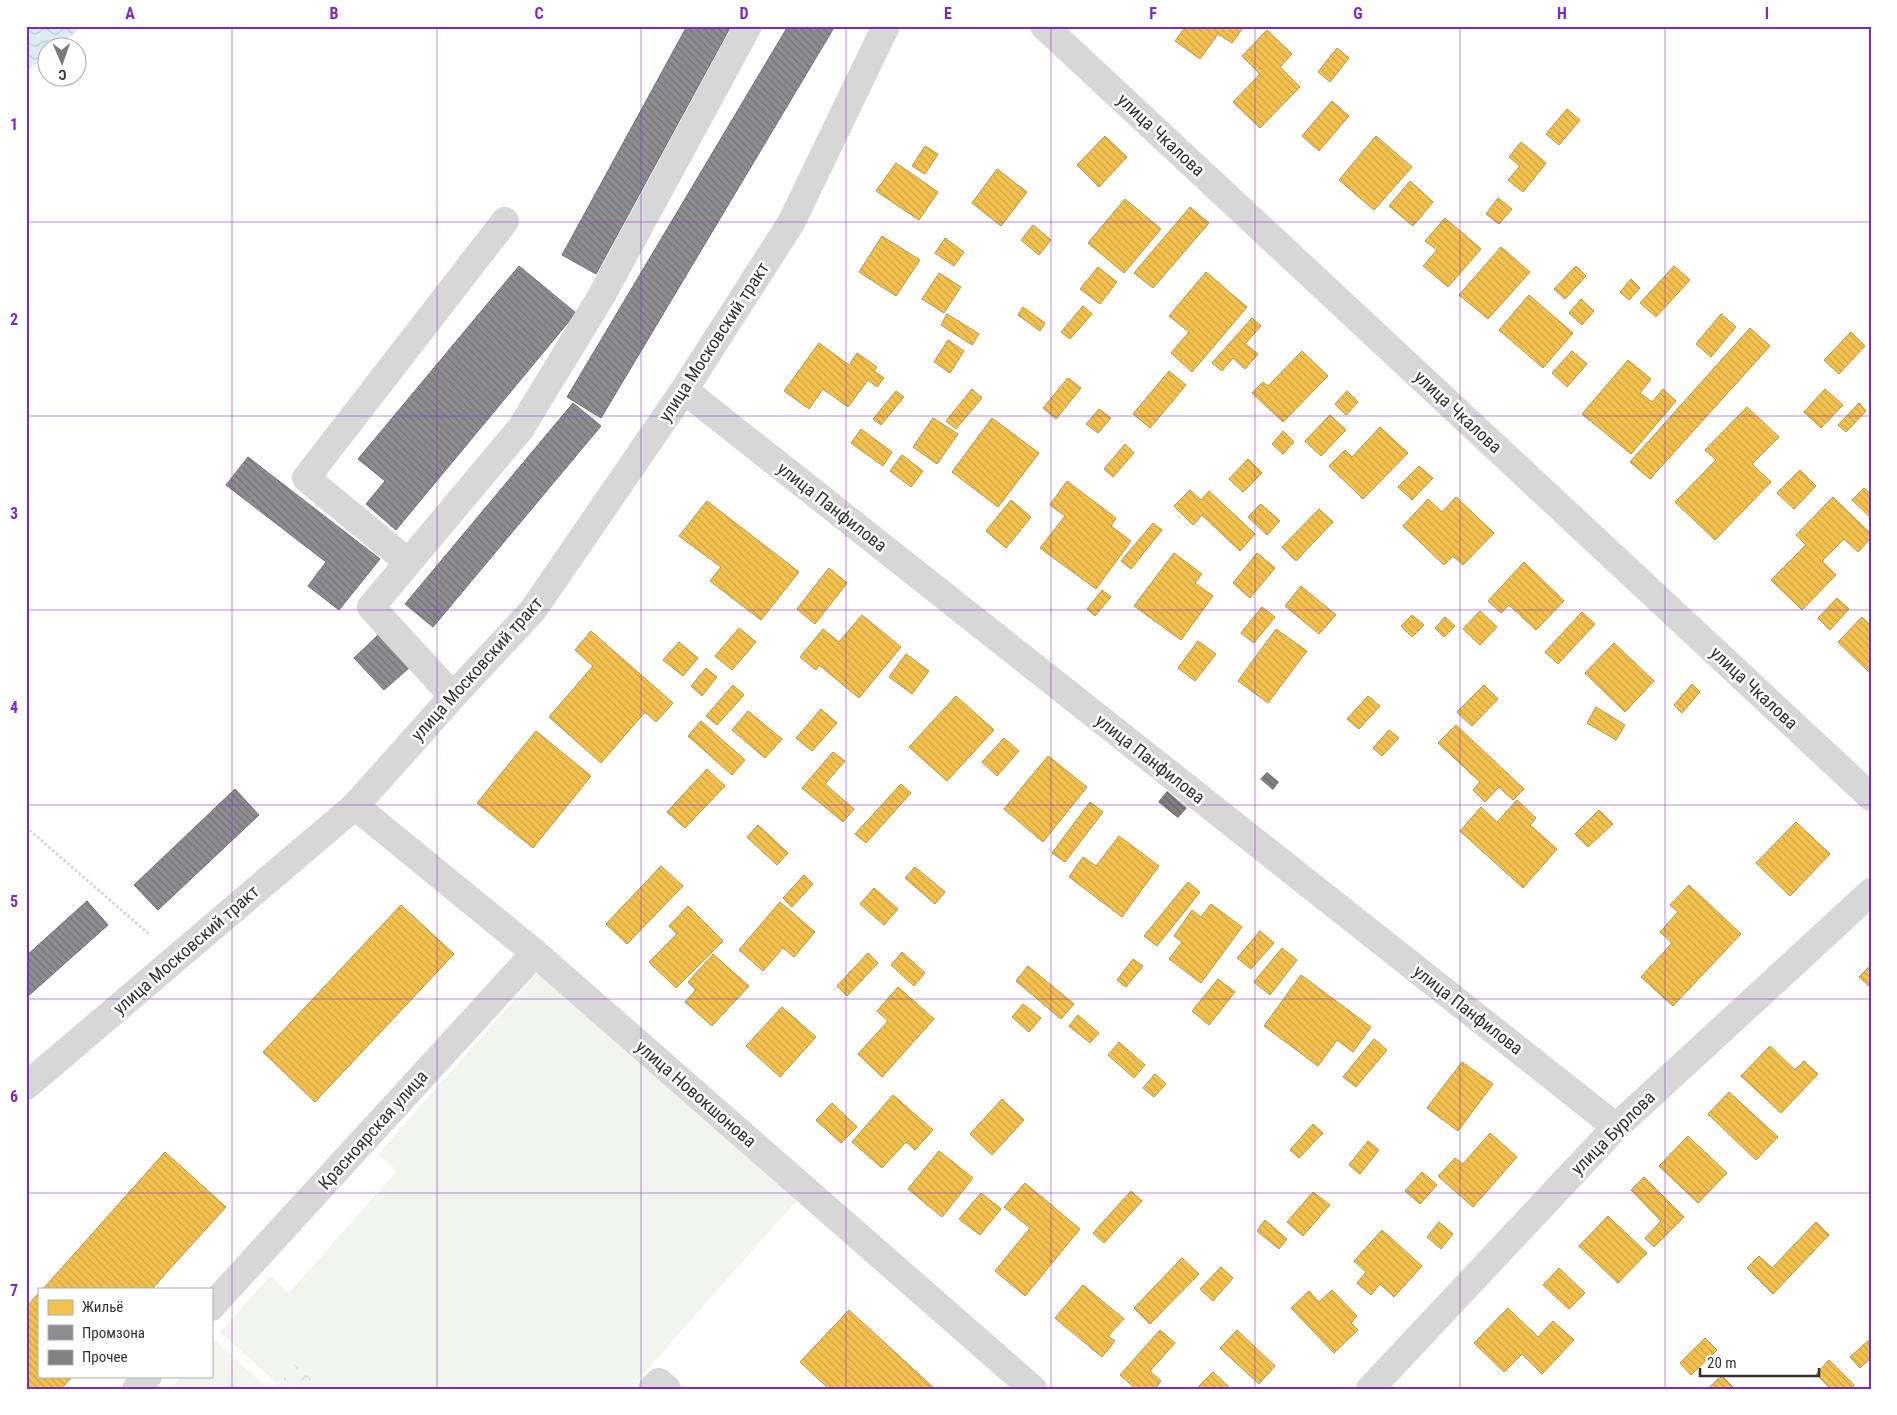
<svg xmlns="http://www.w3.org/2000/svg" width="1897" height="1415" font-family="'Roboto Condensed',sans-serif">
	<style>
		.green { fill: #f1f5ed }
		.park { fill: url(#park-crowns) }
		.water { fill: url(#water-waves) }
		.homes { fill: url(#homes-back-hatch); stroke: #b99646 }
		.industry { fill: url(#industry-back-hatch); stroke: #727276 }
		.building { fill: url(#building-back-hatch) }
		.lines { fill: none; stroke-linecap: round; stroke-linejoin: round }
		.path { stroke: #d6d6d6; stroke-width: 3; stroke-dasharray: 2.5 2.5; stroke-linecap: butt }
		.minor { stroke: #d7d7d7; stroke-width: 28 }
		.grid { fill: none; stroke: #7b2cbf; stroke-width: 1; stroke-opacity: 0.55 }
		.labels { text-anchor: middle; stroke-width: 5; stroke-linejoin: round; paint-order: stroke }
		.street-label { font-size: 18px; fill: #333; stroke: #fff }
		.neatline { fill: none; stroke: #7b2cbf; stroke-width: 2 }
		.grid-label { font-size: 16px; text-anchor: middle; font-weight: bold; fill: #7b2cbf }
	</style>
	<defs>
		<pattern id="park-crowns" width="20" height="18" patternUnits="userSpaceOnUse" patternTransform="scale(1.25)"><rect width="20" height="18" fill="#f1f5ed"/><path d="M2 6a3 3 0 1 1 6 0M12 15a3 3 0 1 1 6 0" fill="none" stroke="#cfd2cc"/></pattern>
		<pattern id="water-waves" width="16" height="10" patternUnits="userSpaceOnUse" patternTransform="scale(1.25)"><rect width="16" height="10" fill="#ddebf3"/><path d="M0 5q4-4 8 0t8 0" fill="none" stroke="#becad1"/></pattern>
		<pattern id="homes-back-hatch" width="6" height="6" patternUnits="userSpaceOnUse" patternTransform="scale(1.25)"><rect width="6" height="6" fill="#f2c14e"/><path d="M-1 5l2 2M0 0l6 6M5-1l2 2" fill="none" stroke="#d0a645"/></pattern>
		<pattern id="industry-back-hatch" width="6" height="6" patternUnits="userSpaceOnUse" patternTransform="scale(1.25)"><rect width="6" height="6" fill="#8d8d92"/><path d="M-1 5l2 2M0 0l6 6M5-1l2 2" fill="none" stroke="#747478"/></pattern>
		<pattern id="building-back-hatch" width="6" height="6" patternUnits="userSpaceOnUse" patternTransform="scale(1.25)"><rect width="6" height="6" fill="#818181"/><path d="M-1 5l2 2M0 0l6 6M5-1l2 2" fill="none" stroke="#6a6a6a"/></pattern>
	</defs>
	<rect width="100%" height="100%" fill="#fff"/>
	<g class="green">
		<polygon points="539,972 797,1200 630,1389 322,1389 295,1365 278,1384 220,1332 270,1276 289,1293 397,1171 378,1154"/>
		<polygon points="214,1340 269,1389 170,1389 181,1376 211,1376 211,1343"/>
	</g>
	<polygon class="park" points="295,1365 322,1389 274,1389"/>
	<polygon class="water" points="26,26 83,26 57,47 48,48 47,55 26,72"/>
	<g class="homes">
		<polygon points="1186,26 1239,26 1242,29 1232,43 1218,34 1200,59 1175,41"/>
		<polygon points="1267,30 1292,54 1280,67 1300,87 1260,128 1233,102 1260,74 1242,56"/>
		<polygon points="1337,48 1349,58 1330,82 1318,72"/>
		<polygon points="1332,101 1349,116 1319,151 1302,136"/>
		<polygon points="1567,109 1580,120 1559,145 1546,134"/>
		<polygon points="1105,136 1127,157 1099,187 1077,165"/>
		<polygon points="1376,136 1412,167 1374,210 1339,180"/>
		<polygon points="1521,142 1546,163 1523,192 1508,180 1520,166 1509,157"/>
		<polygon points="925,146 938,154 925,174 912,166"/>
		<polygon points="896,163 938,192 919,220 876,191"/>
		<polygon points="997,169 1027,192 1001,226 972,203"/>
		<polygon points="1410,181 1433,202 1413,226 1389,206"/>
		<polygon points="1498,198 1512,209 1499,224 1486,214"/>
		<polygon points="1125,199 1161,229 1124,273 1088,243"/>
		<polygon points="1190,207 1209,223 1153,288 1134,273"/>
		<polygon points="1445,218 1481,249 1448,287 1423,266 1437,250 1425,241"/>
		<polygon points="1033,225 1051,240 1039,255 1021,240"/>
		<polygon points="882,236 920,260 896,296 859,272"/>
		<polygon points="945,238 964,252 954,266 935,253"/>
		<polygon points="1501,247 1530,272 1488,319 1459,295"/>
		<polygon points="1576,266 1586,276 1565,299 1554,289"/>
		<polygon points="1674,266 1690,280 1656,317 1640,303"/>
		<polygon points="1098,267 1117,282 1100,304 1080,289"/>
		<polygon points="1206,272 1247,307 1192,372 1171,353 1189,332 1169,316"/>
		<polygon points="939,273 961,287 944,313 922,299"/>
		<polygon points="1631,279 1640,288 1629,300 1620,292"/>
		<polygon points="1529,295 1573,333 1543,368 1499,330"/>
		<polygon points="1581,299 1594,311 1582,325 1569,313"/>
		<polygon points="1083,306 1092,314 1070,339 1061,332"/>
		<polygon points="1023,307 1045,323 1040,331 1018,315"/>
		<polygon points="947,314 979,334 972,345 941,325"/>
		<polygon points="1721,314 1736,327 1711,357 1696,344"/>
		<polygon points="1252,318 1261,326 1245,344 1258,354 1245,369 1233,358 1222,371 1212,363"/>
		<polygon points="1750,328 1770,346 1650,479 1630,462"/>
		<polygon points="1851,332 1865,346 1839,374 1824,360"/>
		<polygon points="948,340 964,351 950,373 934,362"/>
		<polygon points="819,343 849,365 857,353 877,367 874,371 884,378 877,387 868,380 848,407 823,389 809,409 784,391"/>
		<polygon points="1302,351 1328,376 1283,422 1252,393 1263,382 1268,386"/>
		<polygon points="1572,351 1587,364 1567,387 1552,373"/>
		<polygon points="1628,360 1651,379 1640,393 1652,402 1663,389 1676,401 1631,454 1582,414"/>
		<polygon points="1169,371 1186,385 1150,428 1133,414"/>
		<polygon points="1068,378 1081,388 1056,419 1043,408"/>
		<polygon points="972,389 982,398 956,429 946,421"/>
		<polygon points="1825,389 1843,405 1821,428 1804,412"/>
		<polygon points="896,391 904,397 881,425 873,419"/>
		<polygon points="1347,391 1358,402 1346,415 1335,404"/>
		<polygon points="1859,403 1866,411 1846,432 1838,425"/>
		<polygon points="1747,407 1779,437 1752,464 1771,482 1715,540 1675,502 1716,460 1705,450"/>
		<polygon points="1099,409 1111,418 1098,433 1086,424"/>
		<polygon points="1330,415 1346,430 1321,456 1305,441"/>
		<polygon points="933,418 958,434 937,464 913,447"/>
		<polygon points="992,418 1039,453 998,507 952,472"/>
		<polygon points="1380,427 1408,453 1363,499 1329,466 1345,450 1352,457"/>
		<polygon points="861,429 892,452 883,466 851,443"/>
		<polygon points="1283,431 1294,442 1283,454 1272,444"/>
		<polygon points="1125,444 1134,453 1113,477 1104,469"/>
		<polygon points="902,455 923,471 911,487 890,471"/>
		<polygon points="1248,459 1262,473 1243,492 1229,479"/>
		<polygon points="1419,466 1433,478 1412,500 1398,487"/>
		<polygon points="1800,470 1816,486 1794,509 1777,493"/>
		<polygon points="1067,481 1116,518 1111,526 1131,541 1096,589 1040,548 1065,516 1050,505"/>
		<polygon points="1864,488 1871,494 1871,518 1852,500"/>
		<polygon points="1190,490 1201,500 1209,491 1255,534 1240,551 1202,515 1193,525 1174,506"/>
		<polygon points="1456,497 1494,533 1463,565 1453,556 1444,565 1403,526 1428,499 1442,512"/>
		<polygon points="1833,497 1871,534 1871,538 1858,552 1844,539 1822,561 1836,575 1802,610 1771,580 1806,545 1796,535"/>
		<polygon points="1011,500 1031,517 1006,548 986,531"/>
		<polygon points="707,501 799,572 761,620 710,581 721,567 679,536"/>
		<polygon points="1261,504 1280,521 1267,535 1248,517"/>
		<polygon points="1319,509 1333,522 1296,561 1282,547"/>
		<polygon points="1153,523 1162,530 1131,569 1121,561"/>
		<polygon points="1174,553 1202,574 1195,583 1213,596 1181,640 1134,606"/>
		<polygon points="1257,553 1275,568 1250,598 1233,583"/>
		<polygon points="1524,562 1564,601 1536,630 1509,605 1501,613 1488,601"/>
		<polygon points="829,568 847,583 815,624 797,609"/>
		<polygon points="1301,586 1336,615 1319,634 1285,606"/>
		<polygon points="1102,590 1111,597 1095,616 1087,609"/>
		<polygon points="1837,598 1849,609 1830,630 1818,618"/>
		<polygon points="1262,607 1275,617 1254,643 1241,633"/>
		<polygon points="1480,611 1497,627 1480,645 1463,629"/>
		<polygon points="1582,612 1595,624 1558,664 1545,652"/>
		<polygon points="862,615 901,647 859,698 819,665 816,670 800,657 823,629 839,642"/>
		<polygon points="1412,615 1424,625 1412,637 1401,626"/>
		<polygon points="1445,617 1455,626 1444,637 1435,628"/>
		<polygon points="1862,617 1871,626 1871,674 1838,642"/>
		<polygon points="739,628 756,642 732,670 715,656"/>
		<polygon points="1276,629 1307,651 1268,703 1238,681"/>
		<polygon points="591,631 673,703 656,722 645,712 601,763 549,717 593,666 575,650"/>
		<polygon points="1198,641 1216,654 1195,681 1178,668"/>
		<polygon points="679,642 698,658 683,676 663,660"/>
		<polygon points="1614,643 1654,681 1625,712 1585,673"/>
		<polygon points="906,654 929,671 912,694 889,677"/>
		<polygon points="706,668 717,677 702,696 691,686"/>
		<polygon points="1692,684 1700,692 1682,713 1674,705"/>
		<polygon points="733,685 744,695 717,725 706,716"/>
		<polygon points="1484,685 1498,699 1472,726 1457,712"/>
		<polygon points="956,696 994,730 947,781 909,747"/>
		<polygon points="1368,696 1380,706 1359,729 1347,719"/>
		<polygon points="1596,707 1625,725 1616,740 1587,723"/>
		<polygon points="821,709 837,723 812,751 796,738"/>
		<polygon points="748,711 782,739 765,758 732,730"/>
		<polygon points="701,721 745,760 732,775 688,736"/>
		<polygon points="1456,725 1524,789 1513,800 1499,787 1485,802 1473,790 1480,782 1438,743"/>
		<polygon points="1389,730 1399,738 1382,756 1373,748"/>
		<polygon points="536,731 591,776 533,848 477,803"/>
		<polygon points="1004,738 1019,751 997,776 982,762"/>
		<polygon points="833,752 845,761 825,784 854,809 843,822 802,788"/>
		<polygon points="1048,756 1087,787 1043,842 1004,809"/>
		<polygon points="707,769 725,786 685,828 667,812"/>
		<polygon points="901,784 911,793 866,843 855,834"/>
		<polygon points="1517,800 1536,818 1530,825 1557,849 1523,888 1460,831 1481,807 1497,822"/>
		<polygon points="1090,802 1103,812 1065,862 1052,853"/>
		<polygon points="1599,810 1613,824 1588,847 1575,834"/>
		<polygon points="1796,822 1830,854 1790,896 1756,863"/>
		<polygon points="758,825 788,853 777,865 747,837"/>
		<polygon points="1119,836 1159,866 1122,917 1069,877 1083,857 1096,866"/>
		<polygon points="661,866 683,886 627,944 606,924"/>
		<polygon points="915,867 945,892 935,904 905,878"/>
		<polygon points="804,875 813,884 792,907 783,898"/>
		<polygon points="1188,882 1200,892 1157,946 1144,936"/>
		<polygon points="1689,885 1741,934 1673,1006 1641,977 1672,943 1660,932 1678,912 1670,905"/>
		<polygon points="874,888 898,909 884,925 860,904"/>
		<polygon points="780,902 815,932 794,957 783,948 763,971 739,950"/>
		<polygon points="1211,904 1242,927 1201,983 1169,959 1182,942 1174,936 1192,910 1201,917"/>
		<polygon points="401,905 454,954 315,1102 263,1052"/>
		<polygon points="688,906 723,941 676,988 649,962 677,934 669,926"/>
		<polygon points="1260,931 1274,943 1251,969 1237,958"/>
		<polygon points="1282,948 1297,960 1270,995 1254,982"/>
		<polygon points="902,952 925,973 914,986 891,965"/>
		<polygon points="868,953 878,963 847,996 837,986"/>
		<polygon points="713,954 749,986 712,1026 685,1002 696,990 688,982"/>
		<polygon points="1133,959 1143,966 1126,987 1117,980"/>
		<polygon points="1871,965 1871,988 1859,977"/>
		<polygon points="1028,966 1074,1004 1061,1019 1016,981"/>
		<polygon points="1301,975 1371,1027 1353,1052 1337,1040 1318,1066 1264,1026"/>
		<polygon points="1218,979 1235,992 1209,1025 1192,1011"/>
		<polygon points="898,987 934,1019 882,1077 858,1054 888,1021 877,1011"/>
		<polygon points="1023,1004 1041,1018 1029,1032 1012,1017"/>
		<polygon points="782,1007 816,1037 780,1077 746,1046"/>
		<polygon points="1078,1015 1099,1033 1090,1043 1069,1026"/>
		<polygon points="1374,1039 1387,1050 1356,1087 1343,1077"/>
		<polygon points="1119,1042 1145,1065 1134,1078 1108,1055"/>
		<polygon points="1770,1046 1795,1070 1804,1061 1818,1074 1781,1113 1741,1076"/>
		<polygon points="1462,1062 1493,1084 1458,1131 1427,1108"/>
		<polygon points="1155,1074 1166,1084 1154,1097 1143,1088"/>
		<polygon points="1729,1092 1778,1137 1756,1160 1708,1114"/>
		<polygon points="893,1095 933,1130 915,1150 906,1142 882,1168 852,1142"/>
		<polygon points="1002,1099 1024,1120 992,1155 970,1134"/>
		<polygon points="832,1103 857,1127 841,1143 816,1120"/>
		<polygon points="1313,1124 1323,1133 1299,1158 1290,1150"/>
		<polygon points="1490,1133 1517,1157 1473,1207 1438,1176 1455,1158 1463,1164"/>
		<polygon points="1688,1136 1727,1173 1698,1203 1659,1166"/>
		<polygon points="1368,1141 1379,1150 1360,1174 1349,1165"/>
		<polygon points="939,1151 973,1178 942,1217 908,1189"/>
		<polygon points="165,1152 226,1207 166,1273 152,1289 43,1289"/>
		<polygon points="1422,1172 1437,1185 1420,1204 1405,1191"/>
		<polygon points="1644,1177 1684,1217 1654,1247 1645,1238 1661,1221 1631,1190"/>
		<polygon points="1025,1183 1080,1229 1025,1296 995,1271 1030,1228 1004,1207"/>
		<polygon points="1131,1191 1142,1201 1104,1243 1093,1233"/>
		<polygon points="1313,1192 1330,1205 1303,1236 1287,1222"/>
		<polygon points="981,1193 1001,1209 980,1235 959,1219"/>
		<polygon points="1608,1216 1647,1253 1618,1283 1579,1246"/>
		<polygon points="1265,1220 1287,1239 1279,1249 1257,1231"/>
		<polygon points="1439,1222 1453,1234 1441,1249 1427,1237"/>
		<polygon points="1816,1222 1829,1235 1773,1294 1747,1268 1759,1256 1772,1268"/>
		<polygon points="1382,1230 1422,1266 1394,1297 1380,1284 1371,1295 1357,1283 1366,1272 1354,1261"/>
		<polygon points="1182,1258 1199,1274 1150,1324 1134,1308"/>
		<polygon points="1221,1267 1233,1278 1213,1301 1200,1289"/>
		<polygon points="1559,1268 1585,1293 1569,1309 1543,1285"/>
		<polygon points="1083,1285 1124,1319 1108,1336 1115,1341 1102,1357 1055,1318"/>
		<polygon points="1332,1290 1357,1316 1351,1323 1358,1330 1334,1353 1291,1308 1309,1291 1319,1302"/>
		<polygon points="39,1293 39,1376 73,1376 61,1389 26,1389 26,1307"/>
		<polygon points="1508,1308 1538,1337 1553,1321 1574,1340 1542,1374 1522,1354 1504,1372 1474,1343"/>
		<polygon points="849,1310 935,1389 829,1389 800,1362"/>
		<polygon points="1160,1330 1175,1343 1150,1371 1161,1381 1155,1389 1136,1389 1120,1375"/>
		<polygon points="1237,1330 1275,1366 1259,1384 1220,1348"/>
		<polygon points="1705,1338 1717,1350 1691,1375 1680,1363"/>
		<polygon points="1870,1339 1871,1358 1860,1368 1850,1357"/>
		<polygon points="1829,1360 1854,1385 1851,1389 1831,1389 1816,1374"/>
		<polygon points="1213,1372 1231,1389 1196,1389"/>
		<polygon points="1722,1376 1733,1387 1731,1389 1707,1389"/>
	</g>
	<g class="industry">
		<polygon points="687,26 731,26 596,274 562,255"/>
		<polygon points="788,26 835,26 601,418 567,397"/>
		<polygon points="519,266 576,313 396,530 366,504 385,481 358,459"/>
		<polygon points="573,403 601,426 433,627 405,604"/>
		<polygon points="248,457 380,559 339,610 308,586 326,562 226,485"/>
		<polygon points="378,635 409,668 384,690 354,658"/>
		<polygon points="235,789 259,815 158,910 134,885"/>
		<polygon points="87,901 108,925 26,998 26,956"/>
	</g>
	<g class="building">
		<polygon points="1267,772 1279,782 1273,790 1260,779"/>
		<polygon points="1167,791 1187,808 1178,818 1158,802"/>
	</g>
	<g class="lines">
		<polyline class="path" points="26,827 150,935"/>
		<g class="minor">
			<polyline points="1044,26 1871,797"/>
			<polyline points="684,390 1616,1127"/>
			<polyline points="408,562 306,478 505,221"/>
			<polyline points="453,696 371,607 521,428 602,295 748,26"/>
			<polyline points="355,806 535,953 1033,1389"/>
			<polyline points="26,1086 355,806 453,696 533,610 684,390 791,223 886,26"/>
			<polyline points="211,1307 535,953"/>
			<polyline points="136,1389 148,1376"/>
			<polyline points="652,1389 659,1382 667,1389"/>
			<polyline points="1370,1389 1616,1127 1871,892"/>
		</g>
	</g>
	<path class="grid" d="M232,26V1389M437,26V1389M641,26V1389M846,26V1389M1051,26V1389M1255,26V1389M1460,26V1389M1665,26V1389M26,222H1871M26,416H1871M26,610H1871M26,805H1871M26,999H1871M26,1193H1871"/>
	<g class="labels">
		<g class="street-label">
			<text transform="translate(1161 135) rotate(43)" y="6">улица Чкалова</text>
			<text transform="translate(714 342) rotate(-57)" y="6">улица Московский тракт</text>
			<text transform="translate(1458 412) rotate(43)" y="6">улица Чкалова</text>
			<text transform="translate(832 507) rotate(38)" y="6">улица Панфилова</text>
			<text transform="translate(477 669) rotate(-48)" y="6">улица Московский тракт</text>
			<text transform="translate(1754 688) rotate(43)" y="6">улица Чкалова</text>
			<text transform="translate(1150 759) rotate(38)" y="6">улица Панфилова</text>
			<text transform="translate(186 950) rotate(-41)" y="6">улица Московский тракт</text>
			<text transform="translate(1468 1010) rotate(38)" y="6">улица Панфилова</text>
			<text transform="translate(696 1094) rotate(41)" y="6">улица Новокшонова</text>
			<text transform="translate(373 1130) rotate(-48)" y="6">Красноярская улица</text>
			<text transform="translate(1613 1133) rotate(-45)" y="6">улица Бурлова</text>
		</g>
	</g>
	<rect width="1897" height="1415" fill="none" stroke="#ffffff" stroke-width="55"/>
	<rect x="38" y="1288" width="175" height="90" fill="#ffffff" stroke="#adadad"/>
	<rect x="48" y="1300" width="25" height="15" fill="#f2c14e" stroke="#adadad"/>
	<text x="82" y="1312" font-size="15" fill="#333333">Жильё</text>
	<rect x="48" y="1325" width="25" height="15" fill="#8d8d92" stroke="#adadad"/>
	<text x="82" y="1338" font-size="15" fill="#333333">Промзона</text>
	<rect x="48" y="1350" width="25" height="15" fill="#818181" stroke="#adadad"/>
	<text x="82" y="1362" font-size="15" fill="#333333">Прочее</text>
	<g transform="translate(62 62) rotate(178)"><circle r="24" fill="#ffffff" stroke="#adadad"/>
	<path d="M0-4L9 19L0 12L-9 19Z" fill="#7a7a7a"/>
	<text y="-8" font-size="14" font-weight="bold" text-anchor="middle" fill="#333333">С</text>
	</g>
	<path d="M1700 1368v8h119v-8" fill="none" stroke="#333333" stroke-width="2.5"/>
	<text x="1707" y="1368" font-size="15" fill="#333333" stroke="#ffffff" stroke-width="4" paint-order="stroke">20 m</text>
	<rect x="28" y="28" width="1842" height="1360" class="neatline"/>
	<g class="grid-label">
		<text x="130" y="19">A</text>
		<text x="334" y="19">B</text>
		<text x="539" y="19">C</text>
		<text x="744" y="19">D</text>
		<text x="948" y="19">E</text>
		<text x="1153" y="19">F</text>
		<text x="1358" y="19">G</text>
		<text x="1562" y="19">H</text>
		<text x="1767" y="19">I</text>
		<text x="14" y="130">1</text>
		<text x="14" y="325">2</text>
		<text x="14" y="519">3</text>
		<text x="14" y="713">4</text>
		<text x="14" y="907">5</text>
		<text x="14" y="1102">6</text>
		<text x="14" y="1296">7</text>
	</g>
</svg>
